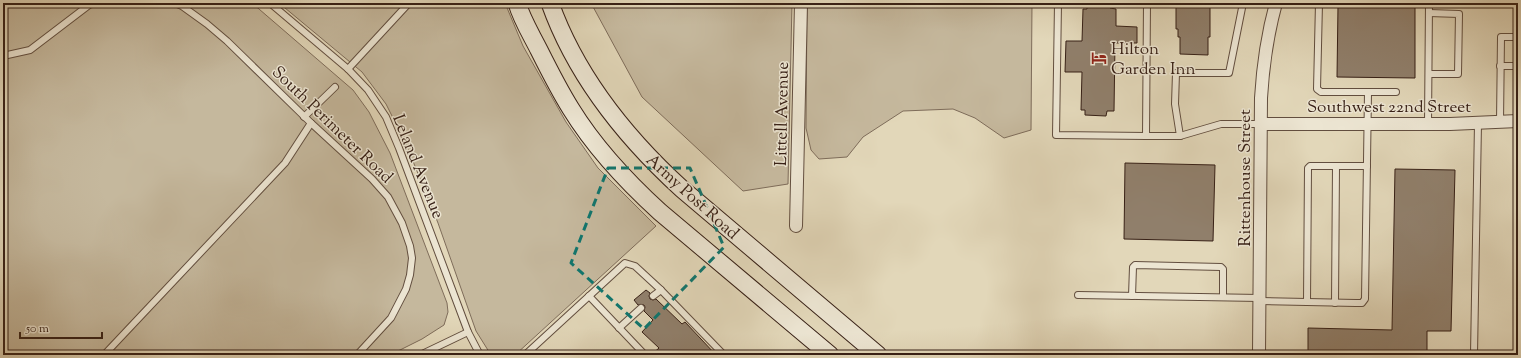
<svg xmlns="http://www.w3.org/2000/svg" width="1521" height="358" font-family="'Sorts Mill Goudy',serif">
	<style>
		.green { fill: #c5b89d; stroke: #7e6c5a }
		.building { fill: #907f6b; stroke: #372016 }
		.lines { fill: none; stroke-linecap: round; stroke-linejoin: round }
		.service-casing { stroke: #624e3f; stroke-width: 8 }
		.minor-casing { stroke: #624e3f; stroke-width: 14 }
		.secondary-casing { stroke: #372016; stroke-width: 19 }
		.service { stroke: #ece5d2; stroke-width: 6 }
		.minor { stroke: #ece5d2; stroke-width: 12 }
		.secondary { stroke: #ece5d2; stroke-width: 17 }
		.marked { fill: none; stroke: #0f766e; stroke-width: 3; stroke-dasharray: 8 5; stroke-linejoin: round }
		.labels { text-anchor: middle; stroke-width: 3; stroke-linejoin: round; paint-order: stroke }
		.poi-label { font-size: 17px; fill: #372016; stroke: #ece5d2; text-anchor: start }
		.street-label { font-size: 17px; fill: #372016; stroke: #ece5d2 }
	</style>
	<rect width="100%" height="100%" fill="#e2d7b9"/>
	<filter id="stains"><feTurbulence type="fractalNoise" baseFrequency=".005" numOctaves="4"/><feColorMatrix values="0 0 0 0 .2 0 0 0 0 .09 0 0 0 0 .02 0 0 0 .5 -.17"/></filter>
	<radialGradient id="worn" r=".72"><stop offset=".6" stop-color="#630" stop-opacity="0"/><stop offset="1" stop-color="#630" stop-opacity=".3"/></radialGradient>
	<g class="green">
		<polygon points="3,3 252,3 353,90 369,112 390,153 447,303 448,312 444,325 422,339 390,355 3,355"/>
		<polygon points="279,3 505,3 523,46 566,122 598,168 656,226 515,355 491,355 476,331 438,223 406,144 386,104 362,72"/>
		<polygon points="591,3 792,3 788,184 743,191 642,97"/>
		<polygon points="807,3 1032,3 1031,130 1004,138 975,118 953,109 903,111 863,137 847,157 819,159 811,150 806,128"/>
	</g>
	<g class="building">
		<polygon points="1176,3 1210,3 1210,37 1208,37 1208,55 1180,54 1180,37 1178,37 1178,29 1176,29"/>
		<polygon points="1087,4 1110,5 1110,8 1116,9 1116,26 1137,27 1137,43 1115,43 1114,111 1107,111 1106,116 1085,115 1085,110 1081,110 1082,72 1065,72 1066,41 1082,41 1083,9 1087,9"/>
		<polygon points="1338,6 1415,7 1415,78 1337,77"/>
		<polygon points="1125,163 1215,165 1213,241 1124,239"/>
		<polygon points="1395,169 1455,170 1451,331 1427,331 1427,355 1308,355 1308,328 1392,330"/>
		<polygon points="646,290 650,293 649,296 650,299 653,300 656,299 682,324 685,322 716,355 651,355 659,348 642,332 653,320 644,311 645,307 644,305 638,305 634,300"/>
	</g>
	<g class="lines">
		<g class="service-casing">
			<g id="service">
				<polyline points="175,3 182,6 207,24 227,41 311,123 372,179 388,197 402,223 410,246 412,258 410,275 406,289 391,318 357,355"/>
				<polyline points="270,3 348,69 368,90 386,117 399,148 468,332 480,355"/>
				<polyline points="1058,3 1056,135 1146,136"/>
				<polyline points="1147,3 1146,136 1180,136 1221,124 1261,124"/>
				<polyline points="1319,3 1317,89 1321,92 1396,92"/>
				<polyline points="3,56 30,50 89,5 96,3"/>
				<polyline points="1500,66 1518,66"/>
				<polyline points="348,69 409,3"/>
				<polyline points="1429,74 1458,74 1459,14 1429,13"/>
				<polyline points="304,117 335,87"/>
				<polyline points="1500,122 1501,37 1518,37"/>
				<polyline points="1428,124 1429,3"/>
				<polyline points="1180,136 1175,104 1176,73 1229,73 1243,3"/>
				<polyline points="1078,295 1260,298"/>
				<polyline points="589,296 645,355"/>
				<polyline points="653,296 661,290"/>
				<polyline points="1132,296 1133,267 1135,265 1221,267 1223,269 1223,297"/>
				<polyline points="1260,301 1356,303 1362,303 1365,299 1368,92"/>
				<polyline points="1307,302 1308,168 1310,166 1367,166"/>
				<polyline points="1335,303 1336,166"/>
				<polyline points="619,328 641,308"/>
				<polyline points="104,355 285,163 311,123"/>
				<polyline points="420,355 468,332"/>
				<polyline points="525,355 625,263 635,266 661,290 724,355"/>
				<polyline points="1474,355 1478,123"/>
			</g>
		</g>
		<g class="minor-casing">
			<g id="minor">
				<polyline points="1261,124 1450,124 1518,121"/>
				<polyline points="796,226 801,3"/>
				<path d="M1259,355L1261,98C1263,64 1267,36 1276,3"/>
			</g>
		</g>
		<g class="secondary-casing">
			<g id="secondary">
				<path d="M517,3C522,20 531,34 539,50C549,70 559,90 571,109C595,148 626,181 660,212L830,355"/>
				<path d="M550,3C576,76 625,137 682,189L878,355"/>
			</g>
		</g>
		<use href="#service" class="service"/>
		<use href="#minor" class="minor"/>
		<use href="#secondary" class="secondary"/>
	</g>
	<path class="marked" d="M608,168H690L724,247L644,329L571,263Z"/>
	<defs>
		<g id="hotel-bare" transform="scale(1.2)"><path d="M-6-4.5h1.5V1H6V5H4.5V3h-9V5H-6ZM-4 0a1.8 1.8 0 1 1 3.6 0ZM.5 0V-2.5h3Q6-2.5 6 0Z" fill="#8f2418" stroke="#ece5d2" stroke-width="2.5" paint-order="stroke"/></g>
	</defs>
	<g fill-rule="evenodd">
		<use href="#hotel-bare" x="1099" y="58"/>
	</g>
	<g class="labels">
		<g class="poi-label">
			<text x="1111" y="54">Hilton<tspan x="1111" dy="20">Garden Inn</tspan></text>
		</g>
		<g class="street-label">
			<text x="1389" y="112">Southwest 22nd Street</text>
			<text transform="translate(781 114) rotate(-89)" y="6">Littell Avenue</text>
			<text transform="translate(333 124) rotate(44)" y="6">South Perimeter Road</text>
			<text transform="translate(419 166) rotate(68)" y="6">Leland Avenue</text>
			<text transform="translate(1244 178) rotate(-90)" y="6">Rittenhouse Street</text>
			<text transform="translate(693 196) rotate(42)" y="6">Army Post Road</text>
		</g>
	</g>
	<rect width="1521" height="358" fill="none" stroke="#e2d7b9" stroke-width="16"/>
	<rect x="4" y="4" width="1513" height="350" fill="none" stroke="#372016" stroke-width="2"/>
	<rect x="8" y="8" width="1505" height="342" fill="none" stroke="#372016"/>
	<path d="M20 332v6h82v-6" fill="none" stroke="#372016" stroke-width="2"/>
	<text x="26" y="332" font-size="12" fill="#372016" stroke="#ece5d2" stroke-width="3" paint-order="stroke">50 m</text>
	<rect width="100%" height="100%" filter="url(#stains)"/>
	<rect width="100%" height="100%" fill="url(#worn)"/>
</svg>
